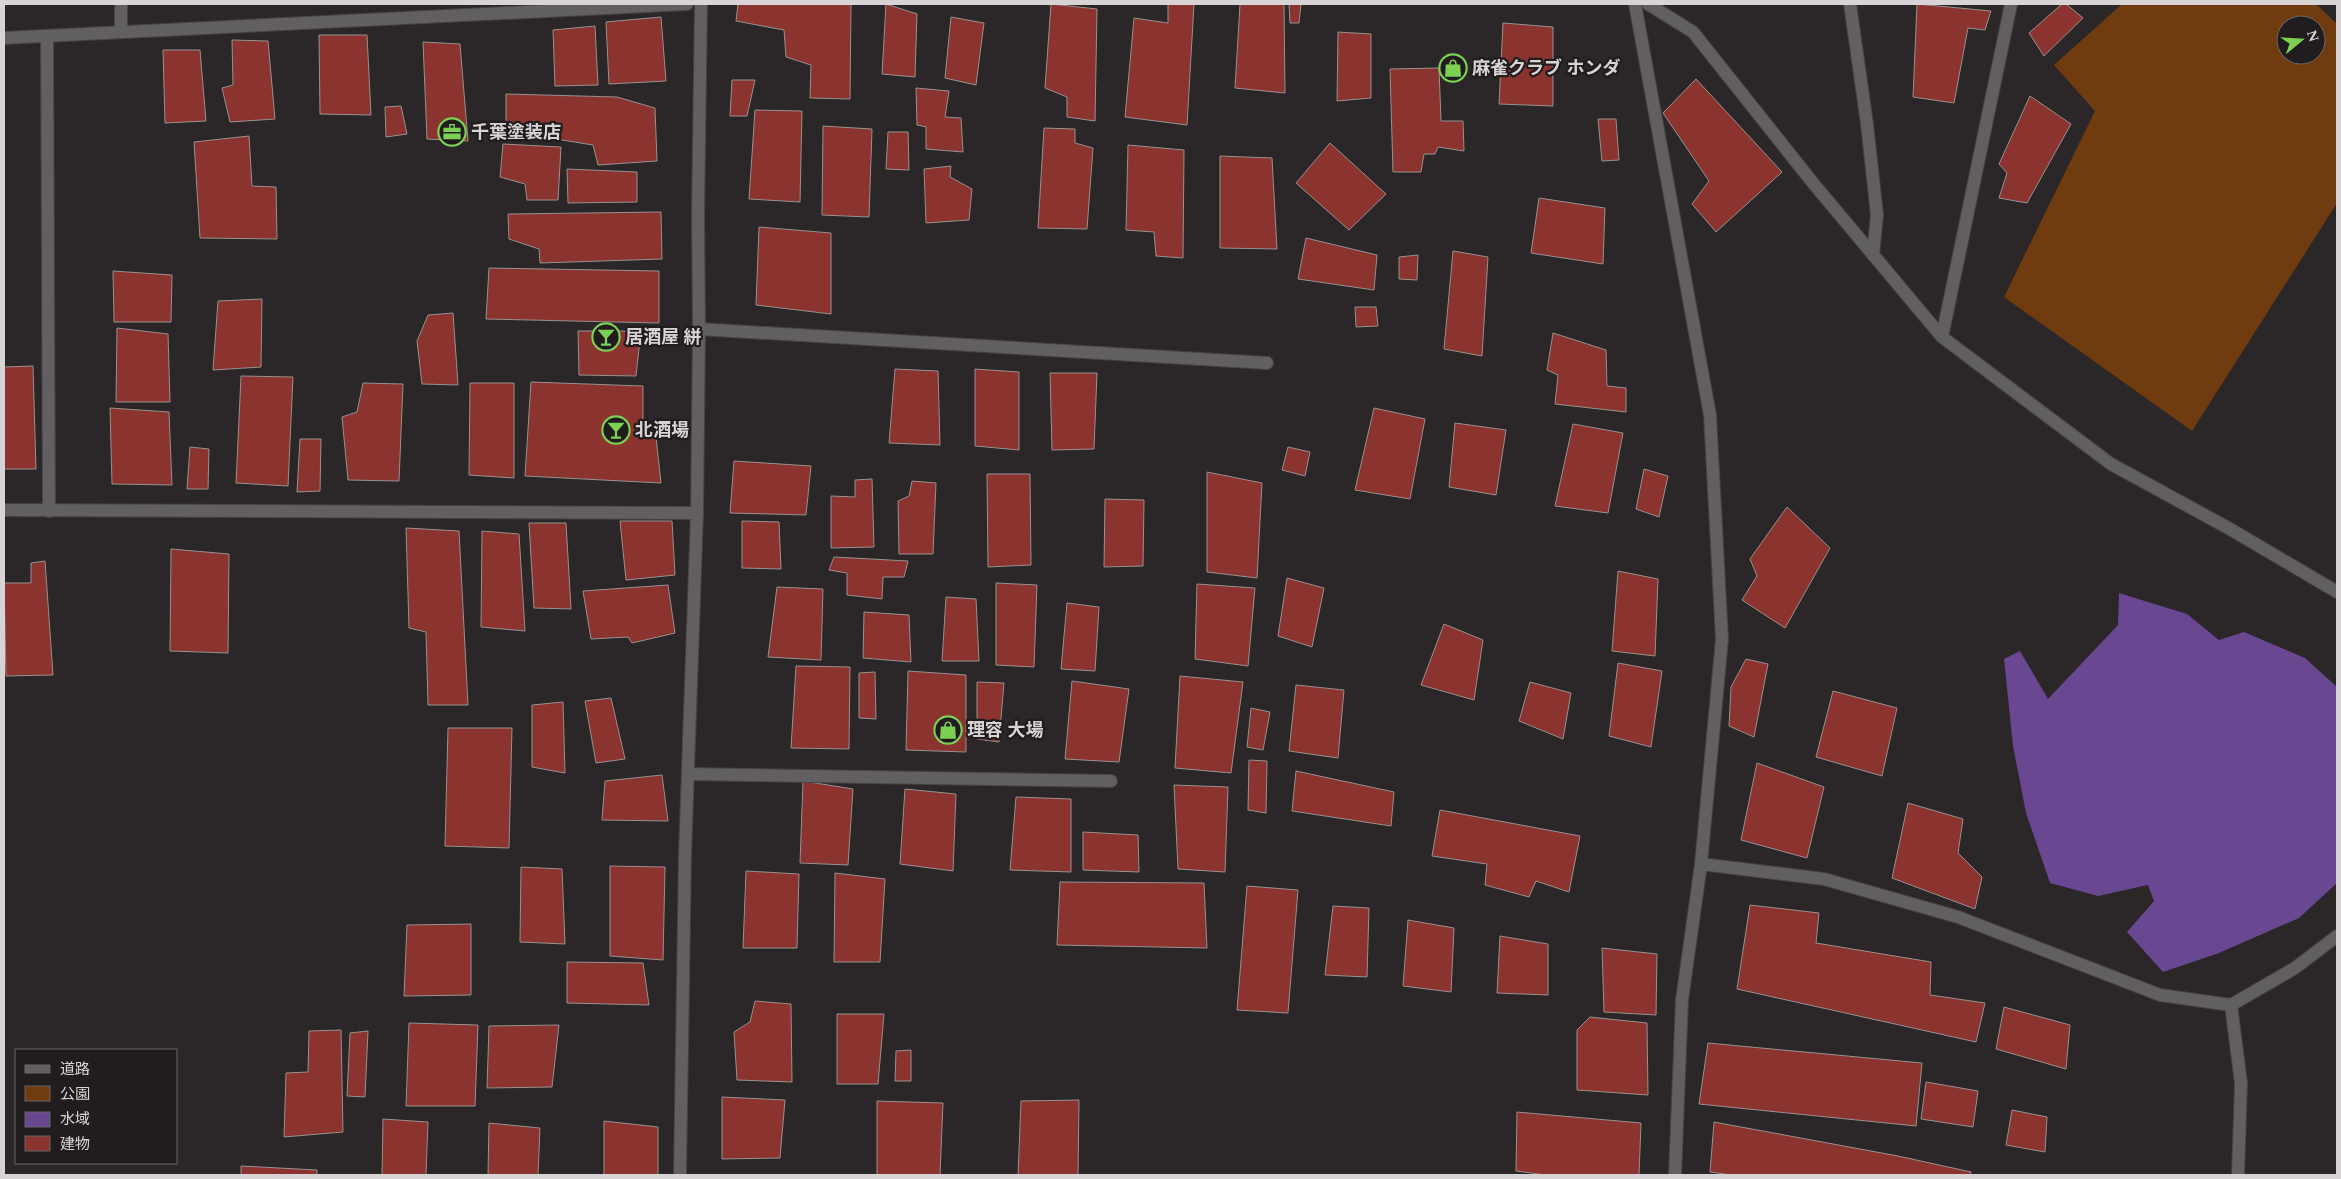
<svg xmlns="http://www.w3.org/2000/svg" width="2341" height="1179" font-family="Spectral,'Noto Sans JP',serif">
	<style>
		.green { fill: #713b10; fill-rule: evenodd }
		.water { fill: #694791 }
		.building { fill: #8b342f; stroke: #989190 }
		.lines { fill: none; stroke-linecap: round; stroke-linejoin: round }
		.minor-casing { stroke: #474243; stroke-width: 14 }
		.minor { stroke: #615f61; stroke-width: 12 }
		.labels { text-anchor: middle; stroke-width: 4.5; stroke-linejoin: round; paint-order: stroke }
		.poi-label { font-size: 18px; font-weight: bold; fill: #d8d4d5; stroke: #211c1e; text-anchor: start }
	</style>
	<rect width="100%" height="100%" fill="#2b2627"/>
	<path class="green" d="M2122,4H2316L2337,24V203L2192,431L2004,297L2095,111L2054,65ZM2286,25H2316V55H2286Z"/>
	<polygon class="water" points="2119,593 2187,614 2219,640 2244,632 2305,658 2337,687 2337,883 2299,918 2219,953 2163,972 2127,932 2154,901 2148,885 2098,896 2050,883 2026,813 2013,746 2004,659 2020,651 2048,699 2118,625"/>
	<g class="building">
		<polygon points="738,4 851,4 850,99 810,98 811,65 786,57 784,30 736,21"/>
		<polygon points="886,4 917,14 915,77 882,74"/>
		<polygon points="1051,4 1097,9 1095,121 1067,117 1067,97 1045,88"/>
		<polygon points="1168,4 1194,4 1187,125 1125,117 1134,18 1168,23"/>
		<polygon points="1240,4 1284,4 1285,93 1235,88"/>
		<polygon points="1289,4 1301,4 1299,23 1290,23"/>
		<polygon points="1917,4 1991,11 1985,30 1968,28 1954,103 1913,97"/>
		<polygon points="2062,4 2066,4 2083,18 2044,56 2029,33"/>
		<polygon points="661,17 666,81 609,84 606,22"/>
		<polygon points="951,17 984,23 976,85 945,78"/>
		<polygon points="1503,23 1553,27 1553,106 1499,104"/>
		<polygon points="595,26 598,85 555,86 553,30"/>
		<polygon points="1338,32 1371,34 1371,98 1337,101"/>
		<polygon points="319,35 367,35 371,115 320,114"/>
		<polygon points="232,40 268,41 275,119 230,122 222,88 233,85"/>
		<polygon points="423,42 460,44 468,141 427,139"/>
		<polygon points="163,50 200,50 206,121 165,123"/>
		<polygon points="1439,68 1441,121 1463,121 1464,151 1438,147 1435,154 1424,154 1421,172 1393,172 1390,69"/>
		<polygon points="1696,79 1782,172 1716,232 1692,204 1709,181 1663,113"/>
		<polygon points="732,80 755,80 747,116 730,116"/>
		<polygon points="916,88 949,91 945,117 961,118 963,152 926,149 926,127 917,125"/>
		<polygon points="506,94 617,97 655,108 657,161 598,165 593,145 506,131"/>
		<polygon points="2030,96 2071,124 2027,203 1999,198 2007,173 1999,164"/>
		<polygon points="401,106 407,134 386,137 385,107"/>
		<polygon points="755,110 802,111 800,202 749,199"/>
		<polygon points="1598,119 1616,119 1619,160 1602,161"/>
		<polygon points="823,126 872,129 869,217 822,215"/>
		<polygon points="1044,128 1075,129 1075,143 1093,148 1087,229 1038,228"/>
		<polygon points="888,132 908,132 909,170 886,169"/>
		<polygon points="249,136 252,186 276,187 277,239 200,238 194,142"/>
		<polygon points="1330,143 1386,194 1349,230 1296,183"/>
		<polygon points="503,144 561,147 558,200 527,200 525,184 500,177"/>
		<polygon points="1128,145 1184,150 1183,258 1156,256 1154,232 1126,230"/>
		<polygon points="1220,156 1272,158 1277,249 1220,248"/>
		<polygon points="951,166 950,177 972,189 969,220 926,223 924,169"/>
		<polygon points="567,169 637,172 637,202 568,203"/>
		<polygon points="1539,198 1605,208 1603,264 1531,253"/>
		<polygon points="661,212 662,259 540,263 539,249 509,239 508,214"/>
		<polygon points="759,227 831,233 831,314 756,305"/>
		<polygon points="1306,238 1377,255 1374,290 1298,279"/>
		<polygon points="1453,251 1488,257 1482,356 1444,349"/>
		<polygon points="1418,255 1417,280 1399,279 1399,257"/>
		<polygon points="489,268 659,271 659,323 486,319"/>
		<polygon points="113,271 172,275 171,322 114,322"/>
		<polygon points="262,299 261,367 213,370 218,301"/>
		<polygon points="1355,307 1376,307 1378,326 1356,327"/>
		<polygon points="453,313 458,385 422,384 417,341 428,315"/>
		<polygon points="117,328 168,334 170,402 116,402"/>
		<polygon points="578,331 641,331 636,376 579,375"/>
		<polygon points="1553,333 1606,350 1607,386 1626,388 1626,412 1555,404 1558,375 1547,370"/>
		<polygon points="33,366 36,469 4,469 4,367"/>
		<polygon points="895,369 938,371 940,445 889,443"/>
		<polygon points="975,369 1019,372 1019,450 975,446"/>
		<polygon points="1050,373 1097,373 1094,449 1052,450"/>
		<polygon points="241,376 293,377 288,486 236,483"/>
		<polygon points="531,382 643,386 643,436 656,437 661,483 525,476"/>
		<polygon points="363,383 403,384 399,481 348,480 342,417 357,412"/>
		<polygon points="470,383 514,383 514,478 469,475"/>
		<polygon points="110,408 169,412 172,485 112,484"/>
		<polygon points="1374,408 1425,419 1410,499 1355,490"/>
		<polygon points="1455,423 1506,430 1496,495 1449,487"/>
		<polygon points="1573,424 1623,433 1608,513 1555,506"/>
		<polygon points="300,439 321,439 320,491 297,492"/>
		<polygon points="190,447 209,449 208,489 187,489"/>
		<polygon points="1288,447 1310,452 1305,476 1282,470"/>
		<polygon points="734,461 811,466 806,515 730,513"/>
		<polygon points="1644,469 1668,476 1659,517 1636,509"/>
		<polygon points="1207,472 1262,483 1257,578 1207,572"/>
		<polygon points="987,474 1030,474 1031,565 988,567"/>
		<polygon points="872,479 874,547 831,548 831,496 855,497 855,480"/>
		<polygon points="912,481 936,483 933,554 899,554 898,501 909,496"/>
		<polygon points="1105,499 1144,500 1143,566 1104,567"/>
		<polygon points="1787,507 1830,548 1785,628 1742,600 1757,576 1750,559"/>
		<polygon points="620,521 672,521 675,575 626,580"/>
		<polygon points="742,521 779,522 781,569 742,568"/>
		<polygon points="529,523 566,523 571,609 534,608"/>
		<polygon points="406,528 459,531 468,705 428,705 426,632 409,628"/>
		<polygon points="482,531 519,534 525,631 481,627"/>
		<polygon points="171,549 229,554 228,653 170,651"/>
		<polygon points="834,557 908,561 904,577 883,577 882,599 847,595 847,573 829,570"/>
		<polygon points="45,561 53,675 6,676 4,583 31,583 31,563"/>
		<polygon points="1618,571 1658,579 1655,656 1612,651"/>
		<polygon points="1287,578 1324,588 1312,647 1278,636"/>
		<polygon points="996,583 1037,585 1034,667 996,665"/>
		<polygon points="1197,584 1255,588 1248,666 1195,659"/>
		<polygon points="668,585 675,633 632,643 628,637 591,639 583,591"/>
		<polygon points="777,587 823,589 821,660 768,657"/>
		<polygon points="946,597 976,599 979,661 942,661"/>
		<polygon points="1067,603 1099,607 1095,671 1061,669"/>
		<polygon points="864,612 909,615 911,662 863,658"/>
		<polygon points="1444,624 1483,640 1474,700 1421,685"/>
		<polygon points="1746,659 1768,664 1754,737 1729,726 1731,687"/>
		<polygon points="1618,663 1662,671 1651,747 1609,736"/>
		<polygon points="796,666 850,667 849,749 791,748"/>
		<polygon points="908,671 966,675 966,752 906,750"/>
		<polygon points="875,672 876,719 859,718 859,673"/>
		<polygon points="1180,676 1243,682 1231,773 1175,768"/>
		<polygon points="1072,681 1129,689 1119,762 1065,759"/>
		<polygon points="977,682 1004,683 999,742 977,739"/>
		<polygon points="1530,682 1571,693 1563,739 1519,721"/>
		<polygon points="1296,685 1344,690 1338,758 1289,751"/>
		<polygon points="1833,691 1897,708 1882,776 1816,757"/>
		<polygon points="611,698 625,759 596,763 585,701"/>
		<polygon points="563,702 565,773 532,767 532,705"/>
		<polygon points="1251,708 1270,712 1263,750 1247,747"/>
		<polygon points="448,728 512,728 509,848 445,846"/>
		<polygon points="1249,760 1267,761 1266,813 1248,810"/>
		<polygon points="1757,763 1824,787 1807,858 1741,840"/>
		<polygon points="1296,771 1394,792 1391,826 1292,811"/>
		<polygon points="662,775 668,821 602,820 605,781"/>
		<polygon points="803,781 853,789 848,865 800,863"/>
		<polygon points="1174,785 1228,787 1225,872 1178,869"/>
		<polygon points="905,789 956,794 953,871 900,864"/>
		<polygon points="1016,797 1071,799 1071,872 1010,870"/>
		<polygon points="1908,803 1963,819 1958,853 1982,877 1975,909 1892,878"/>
		<polygon points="1440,810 1580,836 1569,892 1536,881 1529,897 1485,885 1487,864 1432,856"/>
		<polygon points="1083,832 1138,835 1139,872 1083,870"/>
		<polygon points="610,866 665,867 663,960 610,956"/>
		<polygon points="521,867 562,869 565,944 520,942"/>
		<polygon points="746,871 799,874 797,948 743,948"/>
		<polygon points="835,873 885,879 880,962 834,962"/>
		<polygon points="1060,882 1204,883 1207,948 1057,945"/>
		<polygon points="1247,886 1298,890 1288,1013 1237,1010"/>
		<polygon points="1750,905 1819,913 1816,943 1931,962 1930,995 1985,1003 1976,1042 1737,989"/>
		<polygon points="1333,906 1369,908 1367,977 1325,975"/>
		<polygon points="1408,920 1454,928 1451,992 1403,986"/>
		<polygon points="471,924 471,995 404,996 407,925"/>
		<polygon points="1500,936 1548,944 1548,995 1497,993"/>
		<polygon points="1602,948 1657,954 1656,1015 1604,1012"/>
		<polygon points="567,962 643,963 649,1005 567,1003"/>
		<polygon points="755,1001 791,1004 792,1082 737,1080 734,1032 750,1022"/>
		<polygon points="2004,1007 2070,1025 2066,1069 1996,1049"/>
		<polygon points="837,1014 884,1014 878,1084 837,1084"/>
		<polygon points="1590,1017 1647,1023 1648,1095 1577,1090 1577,1030"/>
		<polygon points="409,1023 478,1025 475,1106 406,1106"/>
		<polygon points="559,1025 552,1087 487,1088 489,1026"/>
		<polygon points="341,1030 343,1132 284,1137 286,1073 308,1072 309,1031"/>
		<polygon points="368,1031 365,1097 347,1096 350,1033"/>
		<polygon points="1708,1043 1922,1063 1916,1126 1699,1104"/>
		<polygon points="911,1050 911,1081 895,1081 896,1051"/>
		<polygon points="1926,1082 1978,1091 1973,1127 1921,1119"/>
		<polygon points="722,1097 785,1100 780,1158 722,1159"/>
		<polygon points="1079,1100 1078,1175 1018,1175 1021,1101"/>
		<polygon points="877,1101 943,1103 940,1175 877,1175"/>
		<polygon points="2012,1110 2047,1117 2045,1152 2006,1145"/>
		<polygon points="1517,1112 1641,1123 1639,1175 1546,1175 1516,1171"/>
		<polygon points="383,1119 428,1122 426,1175 382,1175"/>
		<polygon points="604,1121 658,1127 658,1175 604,1175"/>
		<polygon points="1714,1122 1898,1156 1971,1172 1970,1175 1732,1175 1710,1172"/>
		<polygon points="489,1123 540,1128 538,1175 488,1175"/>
		<polygon points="241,1166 317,1170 317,1175 241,1175"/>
	</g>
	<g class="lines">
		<g class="minor-casing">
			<g id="minor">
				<polyline points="1635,4 1710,415 1722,639 1701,864 1682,1000 1675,1175"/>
				<polyline points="1648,4 1693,32 1813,183 1942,337 2111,464 2230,529 2337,592"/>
				<polyline points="1850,4 1867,124 1877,215 1873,255"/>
				<polyline points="121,32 121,4"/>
				<polyline points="47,36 49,511"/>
				<polyline points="4,38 687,4"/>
				<polyline points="699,329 1267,363"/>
				<polyline points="1942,337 2011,4"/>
				<polyline points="4,510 697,513"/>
				<polyline points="688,774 1111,781"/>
				<polyline points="1701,864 1824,879 1958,917 2160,995 2231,1005 2295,968 2337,936"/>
				<polyline points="2231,1005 2241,1083 2238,1175"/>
				<polyline points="680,1175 685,854 697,513 699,329 698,214 701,4"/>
			</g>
		</g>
		<use href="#minor" class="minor"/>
	</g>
	<defs>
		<g id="shop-ring" transform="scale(1.4375)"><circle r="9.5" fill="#211c1e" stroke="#7cd155" stroke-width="1.5"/><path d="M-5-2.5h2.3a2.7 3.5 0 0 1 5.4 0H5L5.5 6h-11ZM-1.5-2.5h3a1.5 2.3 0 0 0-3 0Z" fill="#7cd155"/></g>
		<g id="office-ring" transform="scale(1.4375)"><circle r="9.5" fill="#211c1e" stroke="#7cd155" stroke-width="1.5"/><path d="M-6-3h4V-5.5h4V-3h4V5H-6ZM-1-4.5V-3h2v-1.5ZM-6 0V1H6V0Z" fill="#7cd155"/></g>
		<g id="bar-ring" transform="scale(1.4375)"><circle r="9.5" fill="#211c1e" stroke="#7cd155" stroke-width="1.5"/><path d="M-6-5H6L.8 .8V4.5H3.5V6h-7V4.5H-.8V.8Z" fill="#7cd155"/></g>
	</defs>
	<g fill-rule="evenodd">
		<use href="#shop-ring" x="1453" y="68"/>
		<use href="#office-ring" x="452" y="132"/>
		<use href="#bar-ring" x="606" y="337"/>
		<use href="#bar-ring" x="616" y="430"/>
		<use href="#shop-ring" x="948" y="730"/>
	</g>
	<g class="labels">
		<g class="poi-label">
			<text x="1472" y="74">麻雀クラブ ホンダ</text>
			<text x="471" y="138">千葉塗装店</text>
			<text x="625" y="343">居酒屋 絣</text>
			<text x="635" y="436">北酒場</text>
			<text x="967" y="736">理容 大場</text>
		</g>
	</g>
	<rect width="2341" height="1179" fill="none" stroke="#d8d4d5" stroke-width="10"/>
	<rect x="15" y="1049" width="162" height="115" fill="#211c1e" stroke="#6a6667"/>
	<rect x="25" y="1065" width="25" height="8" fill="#615f61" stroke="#6a6667"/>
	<text x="60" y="1074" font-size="15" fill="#d8d4d5">道路</text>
	<rect x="25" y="1086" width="25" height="15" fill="#713b10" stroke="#6a6667"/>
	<text x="60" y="1099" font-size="15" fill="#d8d4d5">公園</text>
	<rect x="25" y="1112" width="25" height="15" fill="#694791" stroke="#6a6667"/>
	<text x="60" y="1124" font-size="15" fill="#d8d4d5">水域</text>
	<rect x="25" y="1136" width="25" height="15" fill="#8b342f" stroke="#6a6667"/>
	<text x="60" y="1149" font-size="15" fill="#d8d4d5">建物</text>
	<g transform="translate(2301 40) rotate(72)"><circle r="24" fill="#211c1e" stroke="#6a6667"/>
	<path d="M0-4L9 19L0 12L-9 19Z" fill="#7cd155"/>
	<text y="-8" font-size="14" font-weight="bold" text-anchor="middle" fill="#d8d4d5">N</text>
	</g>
</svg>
